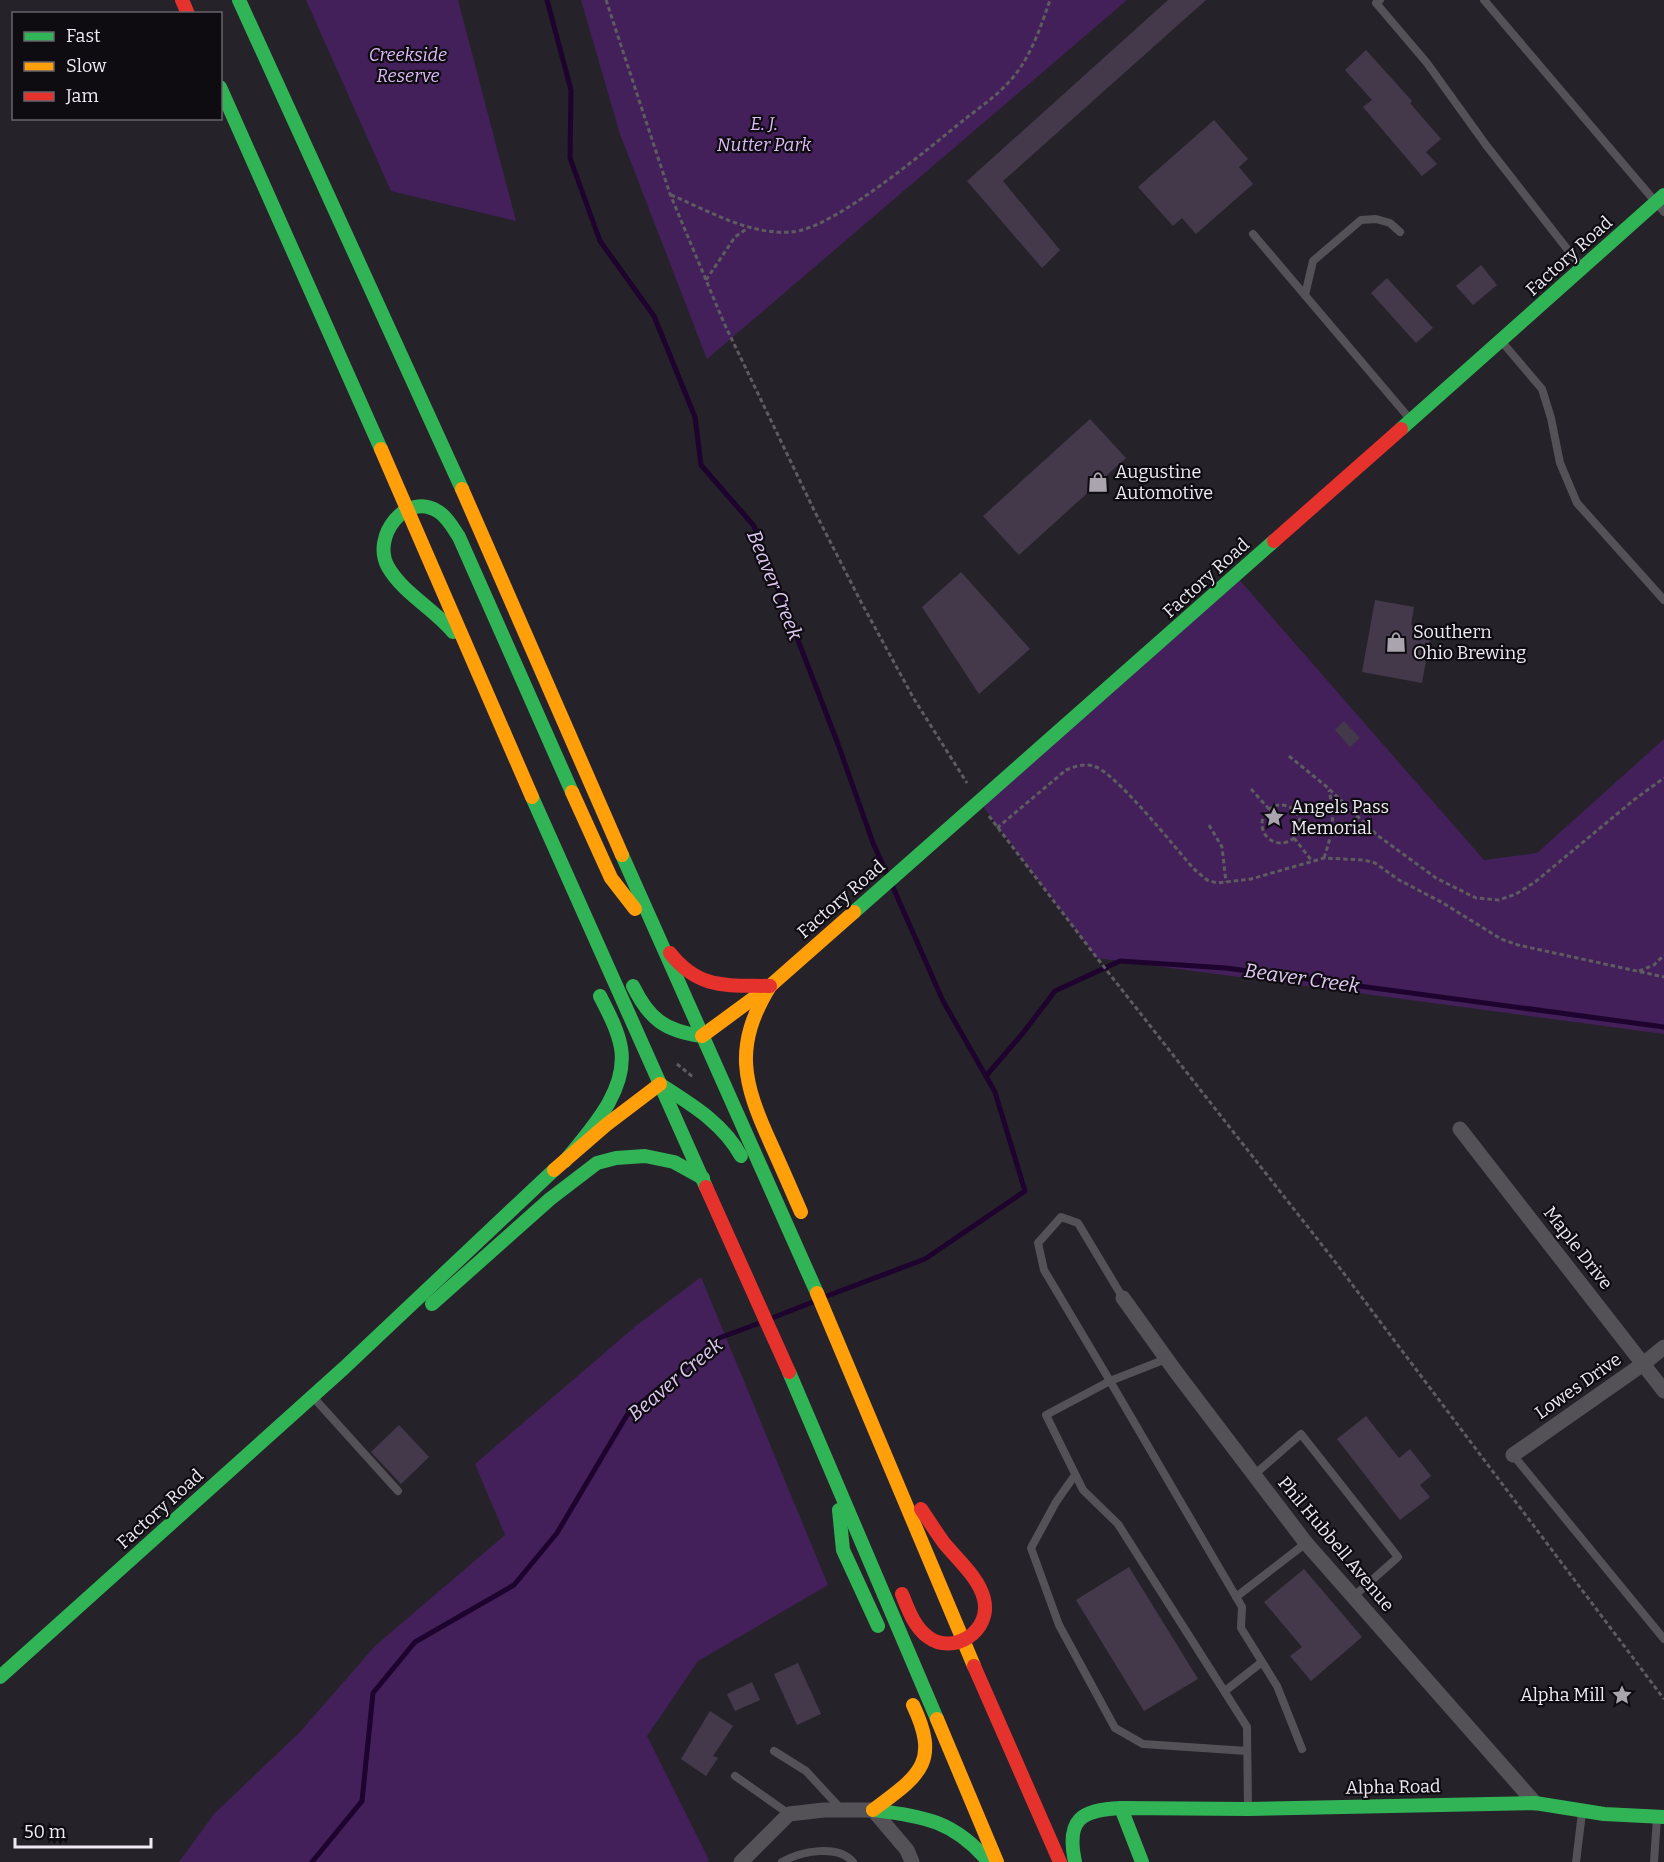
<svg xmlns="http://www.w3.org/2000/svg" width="1664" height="1862" font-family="Bitter,serif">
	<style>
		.green { fill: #43205a }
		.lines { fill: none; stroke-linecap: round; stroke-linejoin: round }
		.stream { stroke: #1d032d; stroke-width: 5 }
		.building { fill: #43394a }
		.path { stroke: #5e5c60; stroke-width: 3; stroke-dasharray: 4.5 3; stroke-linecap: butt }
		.lane { stroke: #555257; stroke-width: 8 }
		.street { stroke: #555257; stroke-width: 15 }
		.fast { stroke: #30b455; stroke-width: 14 }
		.slow { stroke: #ff9f0a; stroke-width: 14 }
		.jam { stroke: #e5322d; stroke-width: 14 }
		.labels { text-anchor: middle; stroke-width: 4.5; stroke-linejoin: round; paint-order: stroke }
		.park-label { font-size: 18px; font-style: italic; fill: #debcf8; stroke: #0e0b11 }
		.street-label { font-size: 18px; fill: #efeaf3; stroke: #0e0b11 }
		.poi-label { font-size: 18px; fill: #efeaf3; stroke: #0e0b11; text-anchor: start }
		.water-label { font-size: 20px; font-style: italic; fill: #e0caf2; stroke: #0e0b11 }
	</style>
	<rect width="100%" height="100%" fill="#26222a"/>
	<g class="green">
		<polygon points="306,0 458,0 516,221 391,191"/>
		<polygon points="581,0 1127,0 707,359 620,134"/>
		<polygon points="1236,576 1484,860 1537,853 1664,739 1664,1034 1097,958 979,801"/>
		<polygon points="701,1277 828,1585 698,1661 647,1736 709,1860 707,1862 179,1862 214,1814 300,1732 375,1646 505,1535 475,1464 637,1325"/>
	</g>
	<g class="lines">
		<g class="stream">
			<polyline points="547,0 571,90 570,158 600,241 654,316 695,417 701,465 754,526 838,744 873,843 888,876"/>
			<polyline points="986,1076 1023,1033 1055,991 1120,961 1226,968 1664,1027"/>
			<polyline points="827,1296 925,1259 1025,1191 995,1092 943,1001 892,885"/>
			<polyline points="772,1318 813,1302"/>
			<polyline points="312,1862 362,1801 373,1693 415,1642 514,1585 557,1533 627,1415 719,1338 757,1324"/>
		</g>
	</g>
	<g class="building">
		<polygon points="1168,0 1206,0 1003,181 1060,250 1042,268 967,181"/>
		<polygon points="1366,50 1412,101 1410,103 1441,139 1426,152 1437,164 1422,176 1363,107 1372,100 1345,70"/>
		<polygon points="1214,120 1248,159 1239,167 1253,184 1196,234 1182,218 1173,226 1138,187"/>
		<polygon points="1481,265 1497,285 1473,305 1456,286"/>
		<polygon points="1387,278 1433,328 1416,343 1371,293"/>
		<polygon points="1090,419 1126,458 1019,555 983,516"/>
		<polygon points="961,572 1030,649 979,694 922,607"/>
		<polygon points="1375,600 1414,607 1411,625 1432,628 1422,683 1362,672"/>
		<polygon points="1344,721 1360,738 1350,747 1335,730"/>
		<polygon points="1366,1416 1399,1458 1410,1449 1431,1476 1420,1485 1430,1497 1400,1520 1337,1439"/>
		<polygon points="399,1425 429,1457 401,1484 371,1452"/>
		<polygon points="1129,1567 1198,1679 1144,1711 1076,1600"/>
		<polygon points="1304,1569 1362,1637 1311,1681 1290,1656 1302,1647 1264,1602"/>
		<polygon points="798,1663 821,1714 797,1725 774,1674"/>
		<polygon points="752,1682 760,1700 735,1711 727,1694"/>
		<polygon points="710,1711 733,1726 713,1756 718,1758 706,1776 681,1759"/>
	</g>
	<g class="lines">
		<g class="path">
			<polyline points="606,0 670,194 724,323 814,510 861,602 914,699 967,783"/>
			<path d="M671,195C709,211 749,235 791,232C833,230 930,147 965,119C979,108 995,97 1007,84C1029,62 1040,29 1050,0"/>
			<polyline points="706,280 735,237 748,228"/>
			<polyline points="1289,756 1327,787 1377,835 1436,878 1476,898 1499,900 1516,894 1535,882 1635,799 1664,778"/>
			<polyline points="1251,789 1269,809"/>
			<circle cx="1281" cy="824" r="19"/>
			<polyline points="989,816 1097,958 1333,1259 1664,1699"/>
			<polyline points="1209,825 1222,847 1226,882"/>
			<path d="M997,828L1066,770C1074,767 1083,763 1093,766C1114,770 1176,849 1194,869L1207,880L1217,883L1251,879L1324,858L1364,860L1375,863L1399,880L1443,903L1501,939L1518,945L1664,977"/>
			<polyline points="1294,838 1312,861"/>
			<path d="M1324,858C1333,831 1335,817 1329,790"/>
			<polyline points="1639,971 1654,965 1664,955"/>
			<polyline points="677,1064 693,1077"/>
		</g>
		<g class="lane">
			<polyline points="1380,0 1376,3 1427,63 1486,145 1582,268"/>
			<polyline points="1484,0 1664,212"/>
			<polyline points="1253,234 1410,419"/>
			<polyline points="1305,295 1313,261 1361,220 1376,219 1390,223 1400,232"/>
			<polyline points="1502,342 1542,389 1551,418 1560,463 1577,503 1664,600"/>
			<polyline points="1123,1298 1078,1223 1061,1217 1038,1243 1044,1270 1110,1381 1166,1359"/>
			<polyline points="313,1397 398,1491"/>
			<polyline points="1513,1455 1664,1639"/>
			<polyline points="1075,1475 1056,1502 1031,1548 1059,1625 1115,1728 1143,1744 1247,1751"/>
			<polyline points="1254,1475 1301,1434 1398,1557 1353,1597"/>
			<polyline points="1236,1597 1306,1543"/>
			<polyline points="1225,1691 1262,1662"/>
			<polyline points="774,1751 806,1771 841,1809"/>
			<polyline points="735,1776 789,1814"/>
			<polyline points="1248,1807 1247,1727 1118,1524 1083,1490 1046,1415 1110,1381 1242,1607 1241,1628 1277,1686 1302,1749"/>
			<path d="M782,1862C801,1851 838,1844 853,1862"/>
			<polyline points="1576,1862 1582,1813"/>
			<polyline points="1654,1862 1657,1818"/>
		</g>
		<g class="street">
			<polyline points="1460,1129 1664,1391"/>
			<polyline points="1123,1298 1176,1372 1306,1543 1535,1803"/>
			<polyline points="1513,1455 1643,1364 1664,1347"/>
			<polyline points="741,1862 789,1814 824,1810 873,1810 907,1850 912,1862"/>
		</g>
		<g class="fast">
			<polyline points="239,0 462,489"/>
			<polyline points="220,87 381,449"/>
			<polyline points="1401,429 1664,195"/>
			<path d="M453,632C434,609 403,593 388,567C371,537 406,490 439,512C448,518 453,528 459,537L572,792"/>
			<polyline points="532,797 706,1187"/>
			<polyline points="622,855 817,1293"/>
			<polyline points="854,912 1274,541"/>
			<path d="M633,986C649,1019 665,1031 702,1036"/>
			<path d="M661,1085C692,1105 723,1123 741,1156"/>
			<path d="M565,1161C590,1130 628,1091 621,1048C618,1030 608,1012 600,996"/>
			<polyline points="432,1304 550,1199 597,1163 616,1158 645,1156 674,1162 703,1178"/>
			<polyline points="789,1372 937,1719"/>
			<polyline points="839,1510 843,1550 878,1626"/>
			<polyline points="0,1677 344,1368 554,1170"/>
			<path d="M873,1810C925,1817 953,1820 989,1862"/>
			<path d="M1075,1862C1066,1820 1080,1810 1121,1808"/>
			<polyline points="1142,1862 1121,1808 1248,1809 1535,1803 1604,1814 1664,1817"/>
		</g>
		<g class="slow">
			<polyline points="381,449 532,797"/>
			<polyline points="462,489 622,855"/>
			<polyline points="572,792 611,878 635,909"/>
			<path d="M770,986C733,1047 743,1082 771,1144C781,1166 791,1189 801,1212"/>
			<polyline points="702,1036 770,986 854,912"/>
			<polyline points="554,1170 606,1125 660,1084"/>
			<polyline points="817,1293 974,1666"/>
			<polyline points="937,1719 997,1862"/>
			<path d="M873,1810C918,1776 941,1764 913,1705"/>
		</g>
		<g class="jam">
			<polyline points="182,0 188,14"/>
			<polyline points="1274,541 1401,429"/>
			<path d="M670,953C699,990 727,985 770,986"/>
			<polyline points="706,1187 789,1372"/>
			<path d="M902,1594C908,1609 914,1627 928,1637C953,1656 992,1631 984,1599C979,1578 958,1560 944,1543C936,1532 929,1521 921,1509"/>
			<polyline points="974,1666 1060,1862"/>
		</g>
	</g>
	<defs>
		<g id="shop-bare" transform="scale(1.62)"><path d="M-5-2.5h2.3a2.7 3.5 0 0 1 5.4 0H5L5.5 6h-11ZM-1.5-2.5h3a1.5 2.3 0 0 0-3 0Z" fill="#a9a4ad" stroke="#0e0b11" stroke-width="2.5" paint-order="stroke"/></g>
		<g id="sight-bare" transform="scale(1.62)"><path d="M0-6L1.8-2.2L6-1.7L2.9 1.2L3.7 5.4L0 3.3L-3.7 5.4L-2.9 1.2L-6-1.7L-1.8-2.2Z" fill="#a9a4ad" stroke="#0e0b11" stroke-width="2.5" paint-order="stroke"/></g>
	</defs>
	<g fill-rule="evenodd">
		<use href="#shop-bare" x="1098" y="482"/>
		<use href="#shop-bare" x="1396" y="642"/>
		<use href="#sight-bare" x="1274" y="817"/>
		<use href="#sight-bare" x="1622" y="1695"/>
	</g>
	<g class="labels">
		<g class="park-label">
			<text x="408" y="61">Creekside<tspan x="408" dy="21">Reserve</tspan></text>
			<text x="764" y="130">E. J.<tspan x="764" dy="21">Nutter Park</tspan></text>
		</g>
		<g class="street-label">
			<text transform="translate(1569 256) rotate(-42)" y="6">Factory Road</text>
			<text transform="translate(1206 578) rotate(-42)" y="6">Factory Road</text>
			<text transform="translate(841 899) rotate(-41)" y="6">Factory Road</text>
			<text transform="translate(1578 1248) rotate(52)" y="6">Maple Drive</text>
			<text transform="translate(1578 1386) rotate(-35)" y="6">Lowes Drive</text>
			<text transform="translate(160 1509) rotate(-42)" y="6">Factory Road</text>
			<text transform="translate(1336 1544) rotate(50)" y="6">Phil Hubbell Avenue</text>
			<text transform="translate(1393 1787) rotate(-1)" y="6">Alpha Road</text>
		</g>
		<g class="poi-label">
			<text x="1115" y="478">Augustine<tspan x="1115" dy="21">Automotive</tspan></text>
			<text x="1413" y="638">Southern<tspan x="1413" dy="21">Ohio Brewing</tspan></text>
			<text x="1291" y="813">Angels Pass<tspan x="1291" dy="21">Memorial</tspan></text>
			<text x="1605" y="1701" text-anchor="end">Alpha Mill</text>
		</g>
		<g class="water-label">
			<text transform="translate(775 585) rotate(68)" y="7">Beaver Creek</text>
			<text transform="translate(1302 978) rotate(8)" y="7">Beaver Creek</text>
			<text transform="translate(675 1379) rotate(-40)" y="7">Beaver Creek</text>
		</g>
	</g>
	<rect x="12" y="12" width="210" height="108" fill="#0e0b11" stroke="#68646b" stroke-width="1.5"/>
	<rect x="24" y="32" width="30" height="9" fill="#30b455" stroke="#68646b" stroke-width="1.5"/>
	<text x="66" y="42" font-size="18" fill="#efeaf3">Fast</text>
	<rect x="24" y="62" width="30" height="9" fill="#ff9f0a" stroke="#68646b" stroke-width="1.5"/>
	<text x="66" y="72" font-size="18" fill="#efeaf3">Slow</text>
	<rect x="24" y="92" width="30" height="9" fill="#e5322d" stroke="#68646b" stroke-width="1.5"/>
	<text x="66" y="102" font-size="18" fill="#efeaf3">Jam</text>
	<path d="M15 1838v9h136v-9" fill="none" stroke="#efeaf3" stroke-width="3"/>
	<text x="24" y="1838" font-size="18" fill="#efeaf3" stroke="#0e0b11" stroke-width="4.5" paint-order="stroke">50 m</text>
</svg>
